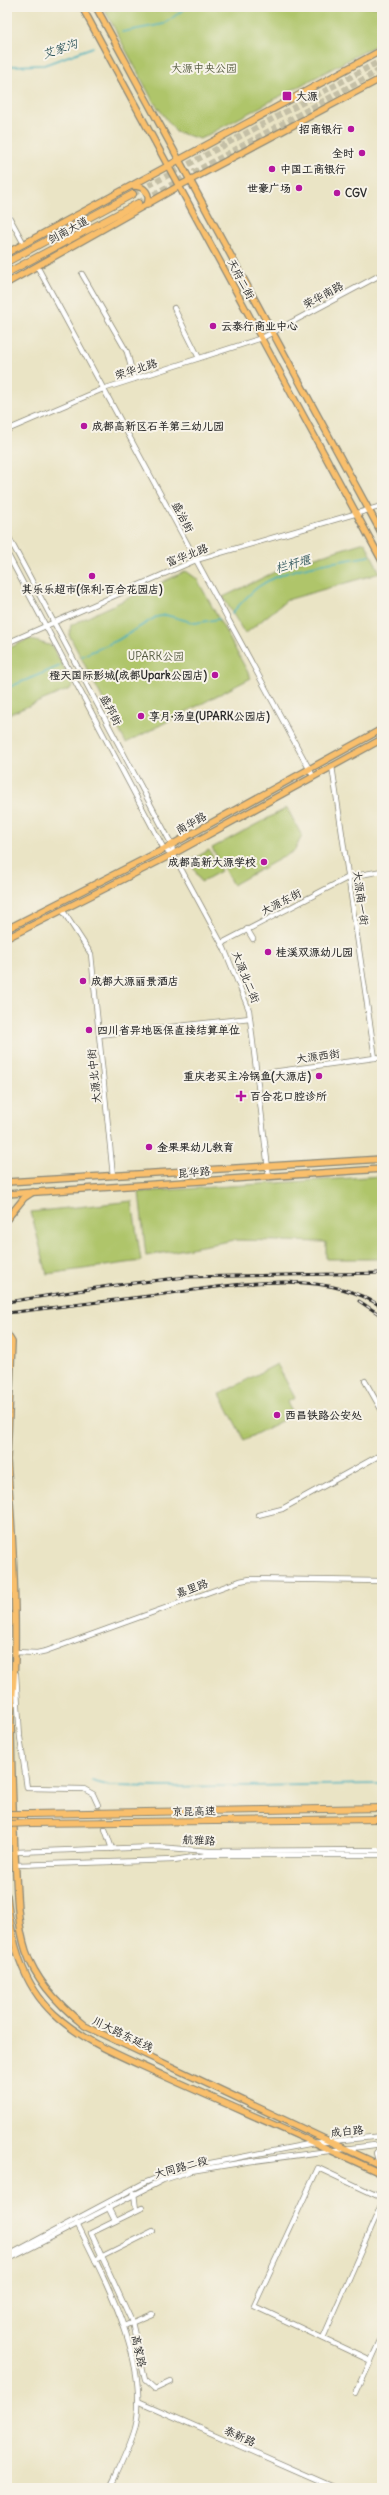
<svg xmlns="http://www.w3.org/2000/svg" width="389" height="2495" font-family="Delius,'LXGW WenKai TC',sans-serif">
	<style>
		.green { fill: #afc56a; stroke: #6d784a }
		.lines { fill: none; stroke-linecap: round; stroke-linejoin: round }
		.stream { stroke: #41afbe; stroke-width: 1.5 }
		.minor-tunnel { stroke: #c4bfa6; stroke-width: 4.5; stroke-dasharray: 4.5 2; stroke-linecap: butt }
		.highway-tunnel { stroke: #c4bfa6; stroke-width: 6; stroke-dasharray: 6 3; stroke-linecap: butt }
		.minor-casing { stroke: #8a8878; stroke-width: 6 }
		.major-casing { stroke: #8a8878; stroke-width: 8 }
		.highway-casing { stroke: #8a8878; stroke-width: 8 }
		.minor { stroke: #fff; stroke-width: 4.5 }
		.major { stroke: #f9bf6c; stroke-width: 5.5 }
		.highway { stroke: #f9bf6c; stroke-width: 6 }
		.rail-casing { stroke: #2b2b2b; stroke-width: 3 }
		.rail { stroke: #f7f3e8; stroke-width: 1.5; stroke-dasharray: 4.5; stroke-linecap: butt }
		.highway-bridge-casing { stroke: #8a8878; stroke-width: 8; stroke-linecap: butt }
		.highway-bridge { stroke: #f9bf6c; stroke-width: 6 }
		.poi-dot { fill: #b5179e; stroke: #f7f3e8; stroke-width: 1.5 }
		.labels { text-anchor: middle; stroke-width: 4; stroke-linejoin: round; paint-order: stroke }
		.park-label { font-size: 11px; fill: #53593e; stroke: #f7f3e8 }
		.poi-label { font-size: 11px; font-weight: bold; fill: #2b2b2b; stroke: #f7f3e8; text-anchor: start }
		.street-label { font-size: 11px; fill: #2b2b2b; stroke: #f7f3e8 }
		.water-label { font-size: 12px; font-style: italic; fill: #33595e; stroke: #f7f3e8 }
	</style>
	<rect width="100%" height="100%" fill="#f7f3e8"/>
	<filter id="ink" filterUnits="userSpaceOnUse"><feTurbulence type="fractalNoise" baseFrequency=".025" numOctaves="2"/><feDisplacementMap in="SourceGraphic" scale="8" xChannelSelector="R" yChannelSelector="G"/><feConvolveMatrix kernelMatrix="1 2 1 2 8 2 1 2 1" color-interpolation-filters="sRGB"/></filter>
	<filter id="wash" filterUnits="userSpaceOnUse"><feTurbulence type="fractalNoise" baseFrequency=".012" numOctaves="4" result="noise"/><feDisplacementMap in="SourceGraphic" scale="16" xChannelSelector="R" yChannelSelector="G"/><feGaussianBlur stdDeviation="0.9" result="paint"/><feColorMatrix in="noise" values="0 0 0 0 0 0 0 0 0 0 0 0 0 0 0 0 0 1.4 0 .05"/><feComposite in="paint" operator="in"/></filter>
	<g filter="url(#wash)">
		<rect width="100%" height="100%" fill="#eae4c5"/>
		<g class="green">
			<polygon points="103,7 382,7 382,42 200,139 176,132 153,101"/>
			<polygon points="365,542 380,573 287,600 245,634 223,597 289,565"/>
			<polygon points="186,571 197,579 251,678 126,743 69,635 71,625"/>
			<polygon points="29,639 52,646 73,684 70,689 7,715 7,649"/>
			<polygon points="287,808 302,836 294,851 233,885 212,848"/>
			<polygon points="209,850 221,871 201,882 190,861"/>
			<polygon points="382,1176 382,1259 326,1259 326,1242 235,1240 146,1256 139,1192"/>
			<polygon points="132,1201 141,1261 47,1274 31,1212"/>
			<polygon points="277,1364 295,1398 287,1402 293,1415 244,1440 220,1394"/>
		</g>
		<g class="lines">
			<g class="stream">
				<polyline points="122,32 164,24 187,7"/>
				<polyline points="7,66 44,65 93,47"/>
				<path d="M232,613C240,604 249,594 258,587C289,565 334,563 370,556"/>
				<polyline points="82,656 118,640 156,617 166,615 195,623 219,619"/>
				<polyline points="7,688 60,666"/>
				<polyline points="92,1781 110,1786 160,1787 382,1784"/>
			</g>
		</g>
	</g>
	<g filter="url(#ink)">
		<g class="lines">
			<polyline class="minor-tunnel" points="98,1805 105,1829"/>
			<g class="highway-tunnel">
				<polyline points="133,194 382,60"/>
				<polyline points="138,203 382,69"/>
			</g>
			<g class="minor-casing">
				<g id="minor">
					<polyline points="7,213 24,244"/>
					<polyline points="37,266 313,776"/>
					<polyline points="82,274 127,352 134,379"/>
					<polyline points="174,308 199,358"/>
					<polyline points="7,430 103,389 262,338 382,274"/>
					<polyline points="7,534 172,845 173,854"/>
					<polyline points="7,553 164,849 173,854 224,948 249,1010 269,1177"/>
					<polyline points="7,643 196,560 382,506"/>
					<polyline points="332,766 375,1058"/>
					<polyline points="63,911 91,954 113,1176"/>
					<polyline points="247,929 253,939"/>
					<polyline points="222,943 349,877 382,871"/>
					<polyline points="99,1035 250,1018"/>
					<polyline points="257,1074 382,1057"/>
					<polyline points="365,1381 382,1411"/>
					<polyline points="258,1515 282,1509 382,1454"/>
					<polyline points="15,1655 15,1652 37,1653 46,1651 240,1581 250,1579 382,1581"/>
					<polyline points="16,1674 20,1737 27,1788 84,1789 93,1794 98,1805"/>
					<polyline points="105,1829 112,1849"/>
					<polyline points="15,1852 157,1847 209,1851 382,1850"/>
					<polyline points="16,1865 174,1860 207,1855 382,1855"/>
					<polyline points="379,2164 376,2153 382,2145"/>
					<polyline points="134,2193 136,2210"/>
					<polyline points="108,2207 115,2221"/>
					<polyline points="142,2208 91,2233 132,2322 145,2380 155,2389 170,2382"/>
					<path d="M77,2223C105,2280 151,2364 135,2429C129,2449 119,2469 110,2488"/>
					<polyline points="7,2256 144,2183 179,2169 314,2143 382,2136"/>
					<polyline points="7,2260 163,2180 191,2171 246,2162 382,2144"/>
					<polyline points="95,2260 153,2231"/>
					<polyline points="124,2326 152,2314"/>
					<polyline points="323,2338 382,2203"/>
					<polyline points="371,2361 254,2306 318,2168 382,2198"/>
					<polyline points="356,2394 382,2336"/>
					<polyline points="138,2401 336,2488"/>
				</g>
			</g>
			<g class="major-casing">
				<g id="major">
					<polyline points="82,7 382,561"/>
					<polyline points="96,7 382,534"/>
					<path d="M133,186C145,186 151,194 147,205"/>
					<polyline points="7,253 382,50"/>
					<polyline points="7,283 179,186 382,78"/>
					<polyline points="7,929 164,849 382,729"/>
					<polyline points="7,938 173,854 382,739"/>
					<polyline points="7,1182 382,1159"/>
					<polyline points="7,1194 382,1169"/>
					<polyline points="7,1219 24,1198 33,1192"/>
					<polyline points="7,1334 12,1342 7,1460"/>
					<path d="M7,1460C12,1523 16,1589 15,1653C15,1675 12,1697 11,1719C11,1765 13,1810 15,1855C17,1887 16,1920 26,1951C36,1982 60,2006 85,2026L382,2166"/>
					<path d="M7,1896C11,1939 21,1983 54,2014C85,2043 126,2058 164,2076C237,2109 310,2140 382,2174"/>
				</g>
			</g>
			<g class="highway-casing">
				<g id="highway">
					<polyline points="7,262 133,194"/>
					<polyline points="7,273 138,203"/>
					<polyline points="30,1814 382,1808"/>
					<polyline points="31,1823 382,1819"/>
				</g>
			</g>
			<use href="#minor" class="minor"/>
			<use href="#major" class="major"/>
			<use href="#highway" class="highway"/>
			<g class="rail-casing">
				<g id="rail">
					<polyline points="359,1301 382,1316"/>
					<polyline points="7,1302 109,1286 186,1277 382,1273"/>
					<path d="M7,1313C57,1307 107,1301 157,1295C225,1287 322,1265 382,1307"/>
				</g>
			</g>
			<use href="#rail" class="rail"/>
			<g class="highway-bridge-casing">
				<g id="highway-bridge">
					<polyline points="7,1814 30,1814"/>
					<polyline points="7,1824 31,1823"/>
				</g>
			</g>
			<use href="#highway-bridge" class="highway-bridge"/>
		</g>
	</g>
	<g class="poi-dot">
		<rect x="282" y="91" width="10" height="10" rx="2"/>
		<circle cx="351" cy="129" r="4"/>
		<circle cx="362" cy="153" r="4"/>
		<circle cx="272" cy="169" r="4"/>
		<circle cx="299" cy="188" r="4"/>
		<circle cx="337" cy="193" r="4"/>
		<circle cx="213" cy="326" r="4"/>
		<circle cx="84" cy="426" r="4"/>
		<circle cx="92" cy="576" r="4"/>
		<circle cx="215" cy="675" r="4"/>
		<circle cx="141" cy="716" r="4"/>
		<circle cx="264" cy="862" r="4"/>
		<circle cx="268" cy="952" r="4"/>
		<circle cx="83" cy="981" r="4"/>
		<circle cx="89" cy="1030" r="4"/>
		<circle cx="319" cy="1076" r="4"/>
		<path d="M239 1090h4v4h4v4h-4v4h-4v-4h-4v-4h4z"/>
		<circle cx="149" cy="1147" r="4"/>
		<circle cx="277" cy="1415" r="4"/>
	</g>
	<g class="labels">
		<g class="park-label">
			<text x="204" y="72">大源中央公园</text>
			<text x="156" y="660">UPARK公园</text>
		</g>
		<g class="poi-label">
			<text x="296" y="100">大源</text>
			<text x="343" y="133" text-anchor="end">招商银行</text>
			<text x="354" y="157" text-anchor="end">全时</text>
			<text x="280" y="173">中国工商银行</text>
			<text x="291" y="192" text-anchor="end">世豪广场</text>
			<text x="345" y="197">CGV</text>
			<text x="221" y="330">云泰行商业中心</text>
			<text x="92" y="430">成都高新区石羊第三幼儿园</text>
			<text x="92" y="593" text-anchor="middle">其乐乐超市(保利·百合花园店)</text>
			<text x="207" y="679" text-anchor="end">橙天国际影城(成都Upark公园店)</text>
			<text x="149" y="720">享月·汤皇(UPARK公园店)</text>
			<text x="256" y="866" text-anchor="end">成都高新大源学校</text>
			<text x="276" y="956">桂溪双源幼儿园</text>
			<text x="91" y="985">成都大源丽景酒店</text>
			<text x="97" y="1034">四川省异地医保直接结算单位</text>
			<text x="311" y="1080" text-anchor="end">重庆老买主冷锅鱼(大源店)</text>
			<text x="250" y="1100">百合花口腔诊所</text>
			<text x="157" y="1151">金果果幼儿教育</text>
			<text x="285" y="1419">西昌铁路公安处</text>
		</g>
		<g class="street-label">
			<text transform="translate(68 230) rotate(-28)" y="4">剑南大道</text>
			<text transform="translate(241 279) rotate(62)" y="4">天府二街</text>
			<text transform="translate(323 295) rotate(-28)" y="4">荣华南路</text>
			<text transform="translate(136 369) rotate(-18)" y="4">荣华北路</text>
			<text transform="translate(183 517) rotate(62)" y="4">盛治街</text>
			<text transform="translate(187 555) rotate(-21)" y="4">富华北路</text>
			<text transform="translate(111 710) rotate(62)" y="4">盛邦街</text>
			<text transform="translate(191 823) rotate(-29)" y="4">南华路</text>
			<text transform="translate(361 898) rotate(82)" y="4">大源南一街</text>
			<text transform="translate(281 902) rotate(-27)" y="4">大源东街</text>
			<text transform="translate(246 977) rotate(68)" y="4">大源北二街</text>
			<text transform="translate(318 1056) rotate(-8)" y="4">大源西街</text>
			<text transform="translate(94 1076) rotate(-96)" y="4">大源北中街</text>
			<text transform="translate(194 1172) rotate(-4)" y="4">昆华路</text>
			<text transform="translate(192 1588) rotate(-20)" y="4">嘉里路</text>
			<text transform="translate(194 1811) rotate(-1)" y="4">京昆高速</text>
			<text transform="translate(199 1840) rotate(3)" y="4">航雅路</text>
			<text transform="translate(123 2034) rotate(26)" y="4">川大路东延线</text>
			<text transform="translate(347 2131) rotate(-6)" y="4">成白路</text>
			<text transform="translate(181 2167) rotate(-15)" y="4">大同路二段</text>
			<text transform="translate(139 2351) rotate(78)" y="4">高家路</text>
			<text transform="translate(240 2436) rotate(24)" y="4">泰新路</text>
		</g>
		<g class="water-label">
			<text transform="translate(60 49) rotate(-19)" y="4">艾家沟</text>
			<text transform="translate(293 564) rotate(-16)" y="4">栏杆堰</text>
		</g>
	</g>
	<rect width="389" height="2495" fill="none" stroke="#f7f3e8" stroke-width="24"/>
</svg>
